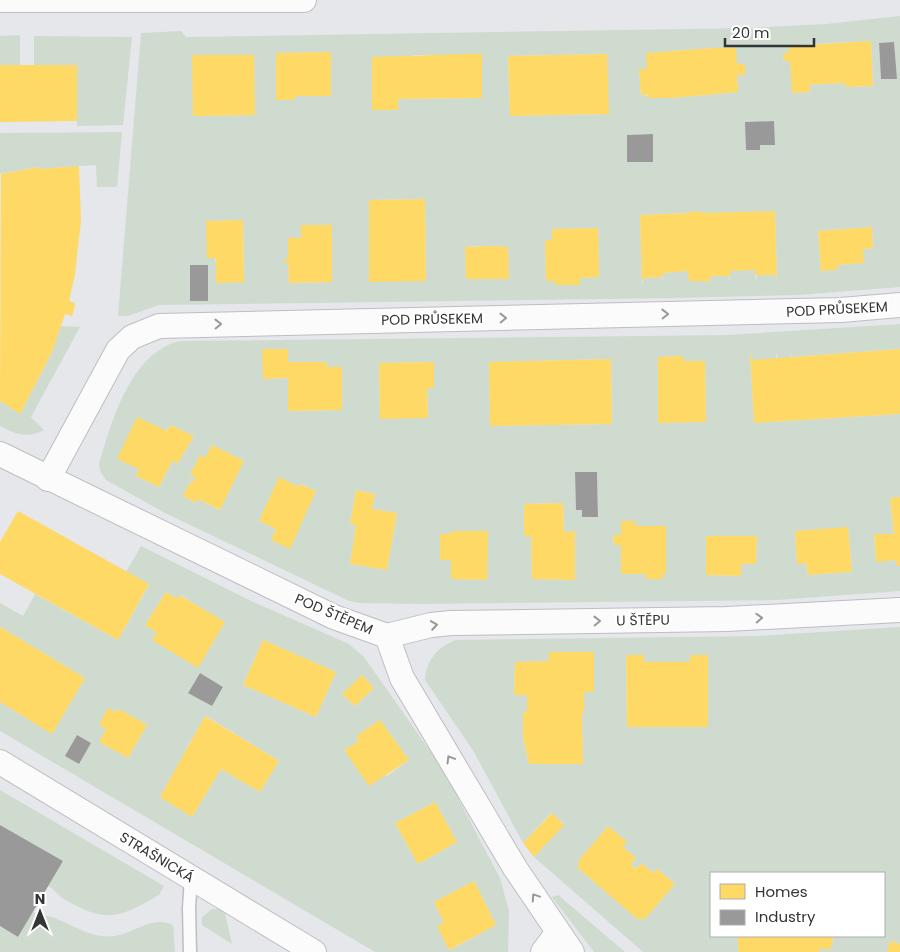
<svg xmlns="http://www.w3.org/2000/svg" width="900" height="952" font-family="Poppins,sans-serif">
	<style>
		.green { fill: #d0dbd0; fill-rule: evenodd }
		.homes { fill: #ffd966 }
		.industry { fill: #999 }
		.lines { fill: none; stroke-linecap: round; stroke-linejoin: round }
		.service-casing { stroke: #bdbec0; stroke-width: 15 }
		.minor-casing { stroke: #bdbec0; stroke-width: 26 }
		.service { stroke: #fbfbfc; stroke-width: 12 }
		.minor { stroke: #fbfbfc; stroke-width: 24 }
		.oneway { stroke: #979898 }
		.labels { text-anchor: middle; stroke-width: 5; stroke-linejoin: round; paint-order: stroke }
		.street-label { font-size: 14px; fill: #333435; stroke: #fff }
	</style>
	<rect width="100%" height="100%" fill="#e5e7ea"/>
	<g class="green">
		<path d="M900,16V287L799,295L676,298L159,305L128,316H118L141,33L181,31L186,37L749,28L826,24ZM871,41L873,86L846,87L845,83L809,85L810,92L793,93L790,61H784L783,53H789L798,45ZM894,42L897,79H881L879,43ZM713,48L737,64H744L745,75H737L738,92L673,98L641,95L639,70L647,69L672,51ZM331,52V96H295V100H276V53ZM607,54L608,114L510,116L508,56ZM193,55L254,56V115L193,116ZM415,55H440L482,98L398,99V110H372L410,56ZM774,121L775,145H760V150H746V122ZM653,134V162H627V135ZM425,199L426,281H370L369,200ZM690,211L695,213L775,212L777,280L775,275H757L756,281L755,270L730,271V282L729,276H710V282L688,271L663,273V283L662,277L644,278L642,284L640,215L690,213ZM243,220L244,282L215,261V258H207V221ZM301,225H331L332,282L289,283L288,262H284L285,259H288V238H301ZM872,227L873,248L863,249V263L837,265V270L821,271L818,231ZM598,228L599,277L580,278V285H556L555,281H546L545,240H552V229ZM475,246L508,247V279H466L465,247ZM190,265L207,301H190Z"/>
		<polygon points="20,35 20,65 0,65 0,36"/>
		<polygon points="34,36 132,37 123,125 77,126 77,65 34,65"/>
		<polygon points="122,132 117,187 97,187 96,165 39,169 38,167 0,174 0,133"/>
		<path d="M900,324V349L791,357L790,353V358L778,359L777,353L776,359L752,360V355H750L754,423L900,414V497L890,498L894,534L874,535L876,561L896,560L897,566H900V591L777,600L422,604L359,603L349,601L165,513L106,480L101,473L99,464C112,421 130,354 179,341L728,335ZM263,349H288V362H327V367H342V410L288,411V378L274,379ZM682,356L683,361H705L706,422H658V357ZM611,359L612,424L490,426L489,362ZM434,362V388H427L428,418H380L379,363ZM170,425L194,436L178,463L172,461L159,487L136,476ZM212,445L244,461L219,510L198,499L196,503L183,496L190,482L192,483L196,477L190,475L200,456L205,458ZM575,472H597L598,517L582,510L576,509ZM279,478L299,487L301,484L316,491L290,548L271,540L276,529L259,521ZM356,490L375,494L372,509L397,513L387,570L350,564L356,525L350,524ZM563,503L564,532H575V580L532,579L531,536H524V504ZM621,521H635V526L663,574V579H647L646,574H621V545H614L613,536L621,535ZM848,528L852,572L808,575L806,563H797L795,531ZM451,531L487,532V580L451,579V560L440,559V534H451ZM706,536H757L756,564H741V576L706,575Z"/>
		<path d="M61,326L80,327L31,417L44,430C27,439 16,434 0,426V401L20,414L52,352Z"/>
		<path d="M141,546L249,600L349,644L364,657L442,768L500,878L509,911L508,952H375L0,731V702L52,733L85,678L0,627V603L23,616L35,594L118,640L149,585L126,572ZM166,592L177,599L180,595L203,609L153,640L157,633L145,625ZM263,640L336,672L316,717L243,685ZM200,673L223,687L212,706L188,692ZM362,675L374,688L355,706L342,694ZM109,709L116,712L119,709L147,725L128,758L100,742L106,729L99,725ZM206,716L279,761L260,792L221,769L192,817L188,750L186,749ZM380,720L409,760L387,776L344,751L359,741L356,736ZM77,735L91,743L79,764L66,756ZM435,802L457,842L418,864L395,823ZM474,881L496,925L450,950L437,926L444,923L434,902Z"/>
		<path d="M900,627V944L890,941L887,952H819L820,948L830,950L834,936H884V873H711V936H738V951L741,952H643L534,857L564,824L551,813L523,843L474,752L425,680C426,661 438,646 456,640L758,636ZM549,652H594V692H584V713H582L583,764H529L523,737V712H527V695L514,694L515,663L549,661ZM626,655H644V662H690V655H708V727H627ZM608,826L626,842L623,847L636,858L631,864L636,869L641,863L653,873L657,869L675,884L645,919L636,918L578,868L579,860Z"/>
		<path d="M0,790L164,886L159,895C117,919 107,924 62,898C57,895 55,889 48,886L63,861L0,825Z"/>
		<polygon points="558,895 625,952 594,952 552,897"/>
		<polygon points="212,909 219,909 225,913 232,944 202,925 202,917"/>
		<path d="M33,912C40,916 45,915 52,917C72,924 91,939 114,936C135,933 153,915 173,925L175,952H0V926L18,937Z"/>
	</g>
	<g class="homes">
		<polygon points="871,41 873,86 845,87 845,83 809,85 810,92 792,93 790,61 784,61 783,53 789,53 789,46"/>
		<polygon points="713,48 736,48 737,64 745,64 745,75 737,75 738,92 673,98 648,98 648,95 641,95 639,69 647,69 646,53"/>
		<polygon points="331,52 331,96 295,96 295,100 276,100 276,53"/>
		<polygon points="465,54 482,54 482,98 398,99 398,110 372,110 372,57"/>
		<polygon points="607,54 609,114 510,116 508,56"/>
		<polygon points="192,55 254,55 255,115 193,116"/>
		<polygon points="0,65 77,65 77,121 0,122"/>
		<polygon points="79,166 81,221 75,274 69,301 75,303 74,310 72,316 65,314 52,352 20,414 0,401 1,174 39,167 39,169"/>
		<polygon points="425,199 426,281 369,282 369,200"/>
		<polygon points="690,211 708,213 775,211 777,279 775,275 755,275 755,270 730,271 730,276 710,276 711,281 689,281 688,271 663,273 663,277 644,278 642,282 640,215 690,213"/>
		<polygon points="243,220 244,282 216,283 216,261 215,258 207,258 206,221"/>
		<polygon points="301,225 332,225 332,282 289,283 288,262 284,263 284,259 288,259 288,238 301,238"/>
		<polygon points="872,227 873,248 863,249 864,263 837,265 837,270 821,271 818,231"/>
		<polygon points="598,228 599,277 580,278 580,285 555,285 555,281 546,281 545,240 552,240 552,229"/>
		<polygon points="490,246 508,247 509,279 466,279 465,247"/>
		<polygon points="262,349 288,349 288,362 327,362 327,367 342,367 342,410 288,411 288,378 263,379"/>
		<polygon points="900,349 900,414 754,423 750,355 752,355 752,360"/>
		<polygon points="683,356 683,361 705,361 706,422 658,423 658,357"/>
		<polygon points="611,359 612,424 490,426 489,362"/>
		<polygon points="434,362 434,388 427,388 428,418 380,419 379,363"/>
		<polygon points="137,417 167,431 170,425 194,436 178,463 172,461 159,487 136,476 139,469 117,459"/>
		<polygon points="212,445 244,461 220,510 198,499 196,503 183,496 190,482 192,483 196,477 190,475 200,455 205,458"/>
		<polygon points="279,477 299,487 300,484 316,491 290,549 271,540 276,529 259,521"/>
		<polygon points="356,490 375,494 372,509 397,513 387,570 350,564 356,525 350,524"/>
		<polygon points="900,497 900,566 897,566 896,560 876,562 874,534 894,534 890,498"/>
		<polygon points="563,503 564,532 575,531 575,580 532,579 531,536 524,536 524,504"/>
		<polygon points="18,511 149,584 118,640 0,574 0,542"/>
		<polygon points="621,521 635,521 635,526 666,526 666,574 663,574 663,579 646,579 646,574 621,574 621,545 614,545 613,535 621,535"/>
		<polygon points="848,527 852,572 808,575 806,563 797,564 795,531"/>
		<polygon points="451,531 488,531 487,580 451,579 451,560 440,560 440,534 451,534"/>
		<polygon points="706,536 757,536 756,564 741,564 741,576 706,575"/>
		<polygon points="166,592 177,599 179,595 225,622 198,668 152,640 157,633 145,625"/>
		<polygon points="0,627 85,678 52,734 0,702"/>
		<polygon points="263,640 336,672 316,717 243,685"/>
		<polygon points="549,652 594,652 594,692 584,692 584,713 582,713 583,764 529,764 523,737 523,712 527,712 527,695 514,695 515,662 549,661"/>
		<polygon points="626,655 644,655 644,662 690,662 690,655 708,655 708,727 627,727"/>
		<polygon points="362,675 374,688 355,706 342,694"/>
		<polygon points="108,708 116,712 119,709 147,725 128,758 99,742 106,729 99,725"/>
		<polygon points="205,716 279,761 260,792 221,769 192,817 160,797"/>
		<polygon points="380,720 409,760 369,786 344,750 359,741 356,736"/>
		<polygon points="435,802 457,842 418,864 395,823"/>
		<polygon points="552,813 564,825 534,857 523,843"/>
		<polygon points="608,826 627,842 623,847 636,858 631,864 632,866 636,869 641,863 653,873 657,869 675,884 645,919 637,919 578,868 579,860"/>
		<polygon points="474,881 496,925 449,950 437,926 444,923 434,902"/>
		<polygon points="738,936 834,936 830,950 820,948 819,952 741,952 738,951"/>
		<polygon points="890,941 900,944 900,952 887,952"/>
	</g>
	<g class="industry">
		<polygon points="894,42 897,79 881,79 879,43"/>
		<polygon points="774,121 775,145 760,145 760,150 746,150 745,122"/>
		<polygon points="653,134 653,162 627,162 627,135"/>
		<rect x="190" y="265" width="18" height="36"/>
		<polygon points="575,472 597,472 598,517 582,517 582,510 576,510"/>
		<polygon points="200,673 223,687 212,706 188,693"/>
		<polygon points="77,735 91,743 79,764 65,756"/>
		<polygon points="0,825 63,861 18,937 0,926"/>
	</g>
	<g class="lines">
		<g class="service-casing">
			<polyline id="service" points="190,952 189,908 191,878"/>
		</g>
		<g class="minor-casing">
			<g id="minor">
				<polyline points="0,0 304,0"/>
				<polyline points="0,454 334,617 387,636"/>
				<polyline points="48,479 118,350 132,337 159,326 841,310 900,305"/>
				<polyline points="387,636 431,625 451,623 727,619 900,610"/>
				<polyline points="387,636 402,678 515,868 572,952"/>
				<polyline points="0,762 314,952"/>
				<polyline points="543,952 558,932"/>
			</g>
		</g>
		<use href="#service" class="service"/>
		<use href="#minor" class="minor"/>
	</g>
	<defs><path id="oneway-chevron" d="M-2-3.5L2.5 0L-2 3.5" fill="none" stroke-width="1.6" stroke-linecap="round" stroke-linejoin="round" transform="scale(1.25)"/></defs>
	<g class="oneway">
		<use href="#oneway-chevron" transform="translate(665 314) rotate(-1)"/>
		<use href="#oneway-chevron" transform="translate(503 318) rotate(-1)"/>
		<use href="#oneway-chevron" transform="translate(218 324) rotate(-1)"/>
		<use href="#oneway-chevron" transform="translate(759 618) rotate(-3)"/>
		<use href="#oneway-chevron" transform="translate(597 621) rotate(-1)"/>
		<use href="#oneway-chevron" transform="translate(434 625) rotate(-9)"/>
		<use href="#oneway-chevron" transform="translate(450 759) rotate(-121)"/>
		<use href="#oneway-chevron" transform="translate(535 897) rotate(-124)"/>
	</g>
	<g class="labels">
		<g class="street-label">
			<text transform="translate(837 309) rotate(-3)" y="5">POD PRŮSEKEM</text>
			<text transform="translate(432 319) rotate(-1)" y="5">POD PRŮSEKEM</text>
			<text transform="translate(334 614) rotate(23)" y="5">POD ŠTĚPEM</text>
			<text transform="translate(643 620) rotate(-1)" y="5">U ŠTĚPU</text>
			<text transform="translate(157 857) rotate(31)" y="5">STRAŠNICKÁ</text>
		</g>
	</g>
	<rect x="710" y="872" width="175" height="65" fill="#ffffff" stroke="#adaeae"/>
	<rect x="720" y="884" width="25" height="15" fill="#ffd966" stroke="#adaeae"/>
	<text x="755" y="897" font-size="15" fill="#333435">Homes</text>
	<rect x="720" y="910" width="25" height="15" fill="#999999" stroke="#adaeae"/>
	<text x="755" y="922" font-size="15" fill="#333435">Industry</text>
	<g transform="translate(40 912)" stroke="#ffffff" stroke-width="4" paint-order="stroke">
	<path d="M0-4L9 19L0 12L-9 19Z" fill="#333435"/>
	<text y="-8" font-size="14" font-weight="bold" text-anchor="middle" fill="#333435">N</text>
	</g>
	<path d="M725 38v8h89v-8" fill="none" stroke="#333435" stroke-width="2.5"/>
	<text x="732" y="38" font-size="15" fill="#333435" stroke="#ffffff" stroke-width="4" paint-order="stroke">20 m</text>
</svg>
